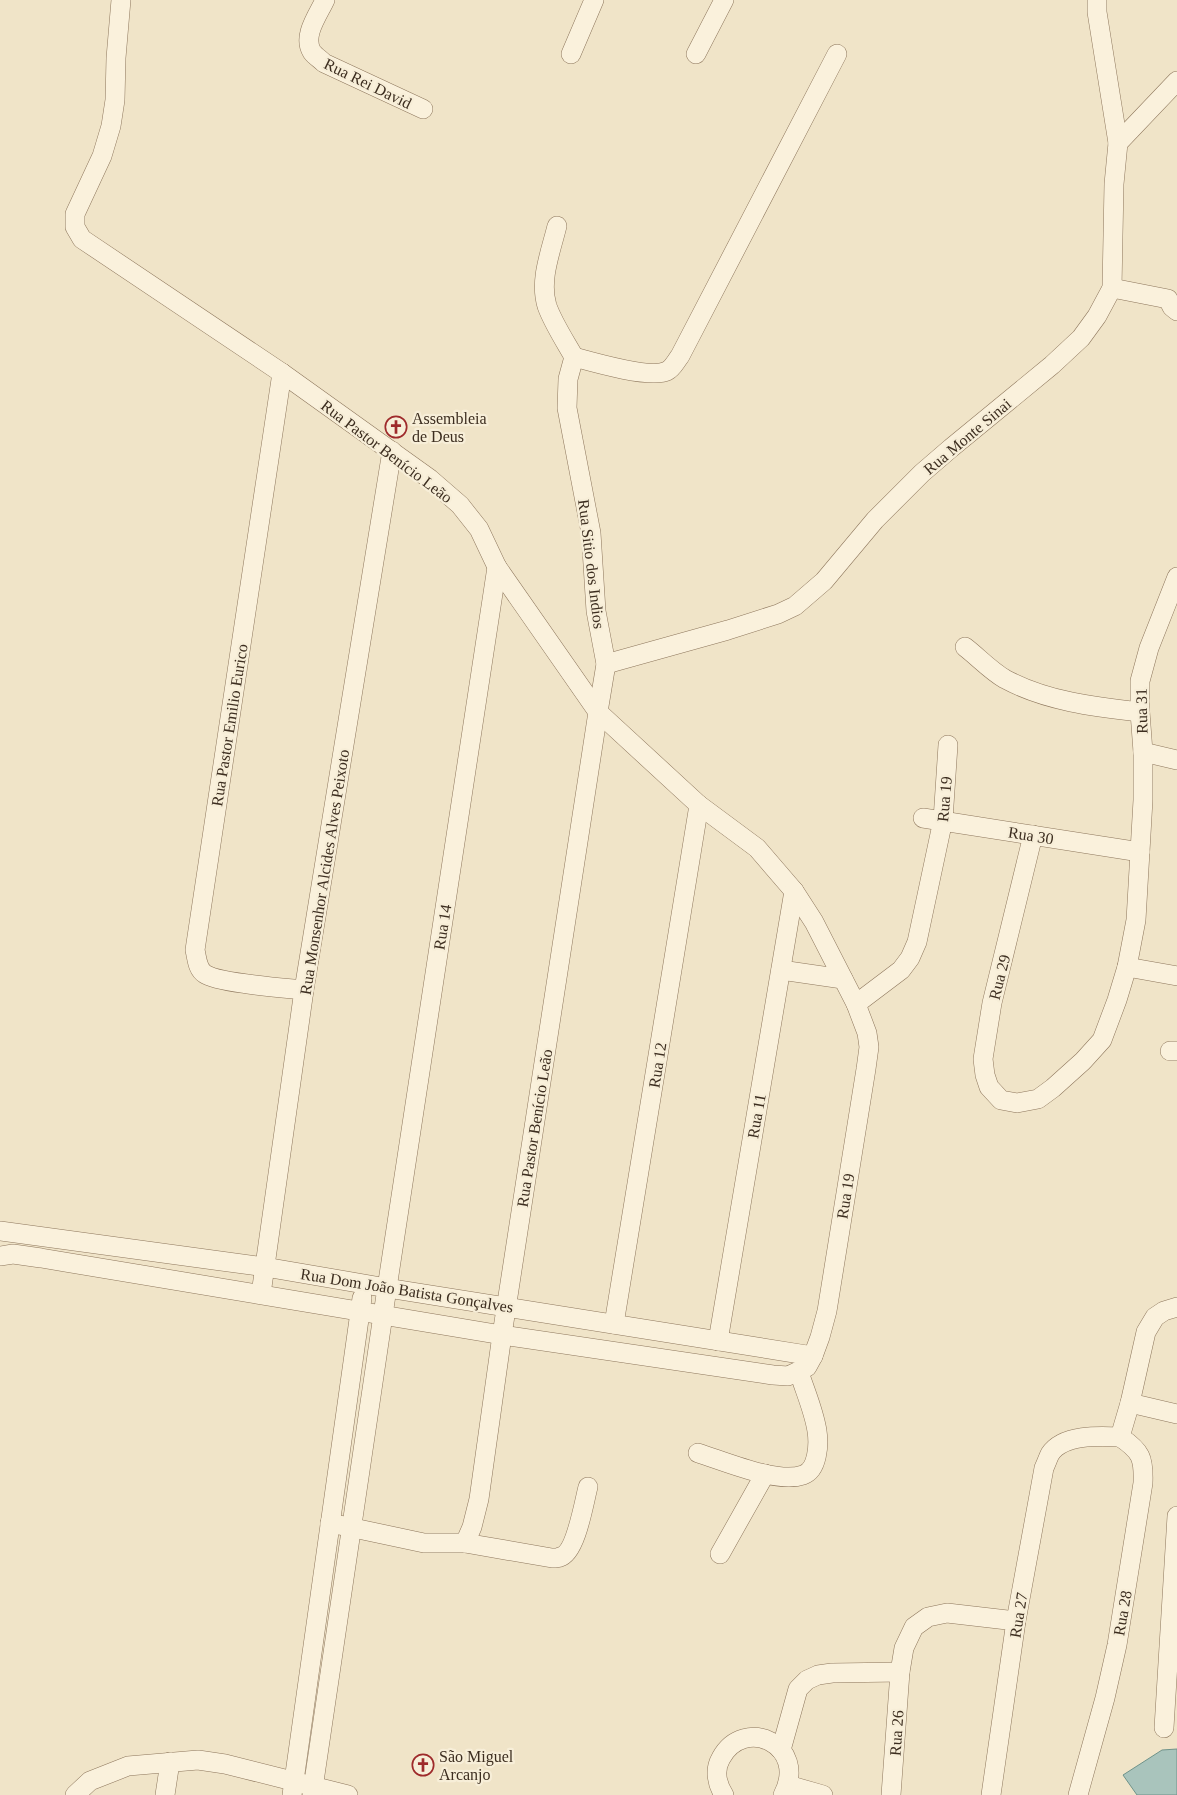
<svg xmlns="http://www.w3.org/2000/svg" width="1177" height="1795" font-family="'Times New Roman',serif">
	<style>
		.water { fill: #a9c4bc; stroke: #6f938a }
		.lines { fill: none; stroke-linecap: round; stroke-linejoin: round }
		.minor-casing { stroke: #8d765c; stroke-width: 20 }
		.minor { stroke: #faf1dc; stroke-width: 19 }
		.labels { text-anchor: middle; stroke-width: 4.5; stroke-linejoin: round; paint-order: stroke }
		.street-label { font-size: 16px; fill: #3d2e20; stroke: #f7eed8 }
		.poi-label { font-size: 16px; fill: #3d2e20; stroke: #f7eed8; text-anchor: start }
	</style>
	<rect width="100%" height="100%" fill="#f0e4c8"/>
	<polygon class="water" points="1177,1749 1177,1795 1137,1795 1123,1775 1162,1750"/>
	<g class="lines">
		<g class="minor-casing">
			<g id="minor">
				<polyline points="121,0 116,58 115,100 111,126 102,156 75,214 75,227 82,239 282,373 430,479 460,505 479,529 497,567 598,712 502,1335 479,1499 472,1527 465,1543 424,1543 330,1523"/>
				<path d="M325,0C318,15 302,36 312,52C315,56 320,59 324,63L423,109"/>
				<polyline points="1097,0 1097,12 1118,143"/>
				<polyline points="571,54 594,0"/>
				<polyline points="696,54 724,0"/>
				<path d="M557,226C551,251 539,280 547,306C553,323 565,341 574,357C592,362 651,379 667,371C673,368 676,361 680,356L837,54"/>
				<polyline points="1112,288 1168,299 1172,307 1177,311"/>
				<path d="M282,373L195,950C197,958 197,969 205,974C218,983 285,988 304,990"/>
				<path d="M965,647C978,657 991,671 1005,679C1046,701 1094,707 1140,712"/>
				<polyline points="606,664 728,630 778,614 795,606 824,581 875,520 922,473 951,448 1052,365 1081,338 1097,316 1112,288 1114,184 1118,143 1177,81"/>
				<polyline points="1143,752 1177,760"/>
				<polyline points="923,818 1140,852"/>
				<polyline points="1033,835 992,1003 983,1059 985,1075 989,1087 1001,1100 1017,1103 1038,1099 1053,1088 1083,1061 1102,1040 1117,1000 1127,967 1136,920 1143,800 1143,752 1140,712 1140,681 1149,648 1177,577"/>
				<polyline points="1127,967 1177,976"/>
				<polyline points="781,970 843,979"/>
				<polyline points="856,1004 901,970 910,958 917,942 943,820 948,745"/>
				<polyline points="1170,1051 1177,1051"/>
				<polyline points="0,1231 265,1267 387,1288 813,1356"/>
				<polyline points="0,1256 13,1254 41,1258 502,1335 773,1375 788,1376 807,1367 813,1356 820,1337 827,1311 866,1069 869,1047 867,1033 856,1004 814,922 794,891 757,848 699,805 598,712 606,664 596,611 591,533 567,408 568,379 574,357"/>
				<polyline points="261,1294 304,990 392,451"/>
				<polyline points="614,1324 699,805"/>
				<polyline points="718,1341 794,891"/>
				<polyline points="1130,1403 1177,1414"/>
				<polyline points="1120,1437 1130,1403 1146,1332 1155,1317 1164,1311 1177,1307"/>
				<path d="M698,1453C724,1461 777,1484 803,1475C818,1470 819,1444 817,1431C814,1411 805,1391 799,1372"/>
				<path d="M465,1543L552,1558C555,1558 558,1558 560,1557C576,1553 584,1502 588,1487"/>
				<polyline points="720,1554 765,1474"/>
				<polyline points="1164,1728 1177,1516"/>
				<polyline points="781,1750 798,1689 807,1680 818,1675 832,1673 900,1672"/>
				<polyline points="788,1785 823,1795"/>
				<polyline points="75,1795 90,1781 128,1766 198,1760 225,1764 348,1795"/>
				<polyline points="165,1795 170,1762"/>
				<polyline points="292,1795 362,1298"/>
				<polyline points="312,1795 387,1288 497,567"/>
				<path d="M724,1795C717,1784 714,1770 721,1758C744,1715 809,1745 783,1795"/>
				<polyline points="891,1795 900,1672 904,1648 914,1627 928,1617 947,1613 1016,1621"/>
				<path d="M991,1795L1016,1621L1044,1468C1046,1464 1048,1458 1050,1454C1063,1434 1100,1436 1120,1437"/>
				<path d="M1078,1795L1105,1698L1117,1645L1143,1483C1144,1458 1141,1451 1120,1437"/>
			</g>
		</g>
		<use href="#minor" class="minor"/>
	</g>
	<defs>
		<g id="church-ring" transform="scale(1.125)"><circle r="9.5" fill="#f7eed8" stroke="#9e2a2b" stroke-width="1.5"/><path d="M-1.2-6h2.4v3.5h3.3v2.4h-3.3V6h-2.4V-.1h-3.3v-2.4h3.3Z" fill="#9e2a2b"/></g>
	</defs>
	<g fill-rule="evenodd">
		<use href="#church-ring" x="396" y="427"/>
		<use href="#church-ring" x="423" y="1765"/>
	</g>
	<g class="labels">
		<g class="street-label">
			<text transform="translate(368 83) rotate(26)" y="6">Rua Rei David</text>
			<text transform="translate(967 436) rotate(-40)" y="6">Rua Monte Sinai</text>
			<text transform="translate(387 451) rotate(37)" y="6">Rua Pastor Benício Leão</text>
			<text transform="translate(592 564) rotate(83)" y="6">Rua Sitio dos Indios</text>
			<text transform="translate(1141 711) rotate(-91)" y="6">Rua 31</text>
			<text transform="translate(229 725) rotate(-81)" y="6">Rua Pastor Emilio Eurico</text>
			<text transform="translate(944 799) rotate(-85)" y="6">Rua 19</text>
			<text transform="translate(1031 835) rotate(9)" y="6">Rua 30</text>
			<text transform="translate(324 872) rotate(-81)" y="6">Rua Monsenhor Alcides Alves Peixoto</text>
			<text transform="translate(442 927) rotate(-81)" y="6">Rua 14</text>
			<text transform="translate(999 977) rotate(-76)" y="6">Rua 29</text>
			<text transform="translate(657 1065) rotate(-81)" y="6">Rua 12</text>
			<text transform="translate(756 1116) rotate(-80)" y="6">Rua 11</text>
			<text transform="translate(534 1128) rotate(-81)" y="6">Rua Pastor Benício Leão</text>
			<text transform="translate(845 1196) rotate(-81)" y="6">Rua 19</text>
			<text transform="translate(407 1290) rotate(9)" y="6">Rua Dom João Batista Gonçalves</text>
			<text transform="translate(1122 1613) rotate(-80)" y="6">Rua 28</text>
			<text transform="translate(1018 1615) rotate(-81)" y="6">Rua 27</text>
			<text transform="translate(896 1733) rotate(-86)" y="6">Rua 26</text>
		</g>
		<g class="poi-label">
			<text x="412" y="424">Assembleia<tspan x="412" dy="18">de Deus</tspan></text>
			<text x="439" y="1762">São Miguel<tspan x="439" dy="18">Arcanjo</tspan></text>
		</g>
	</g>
</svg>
